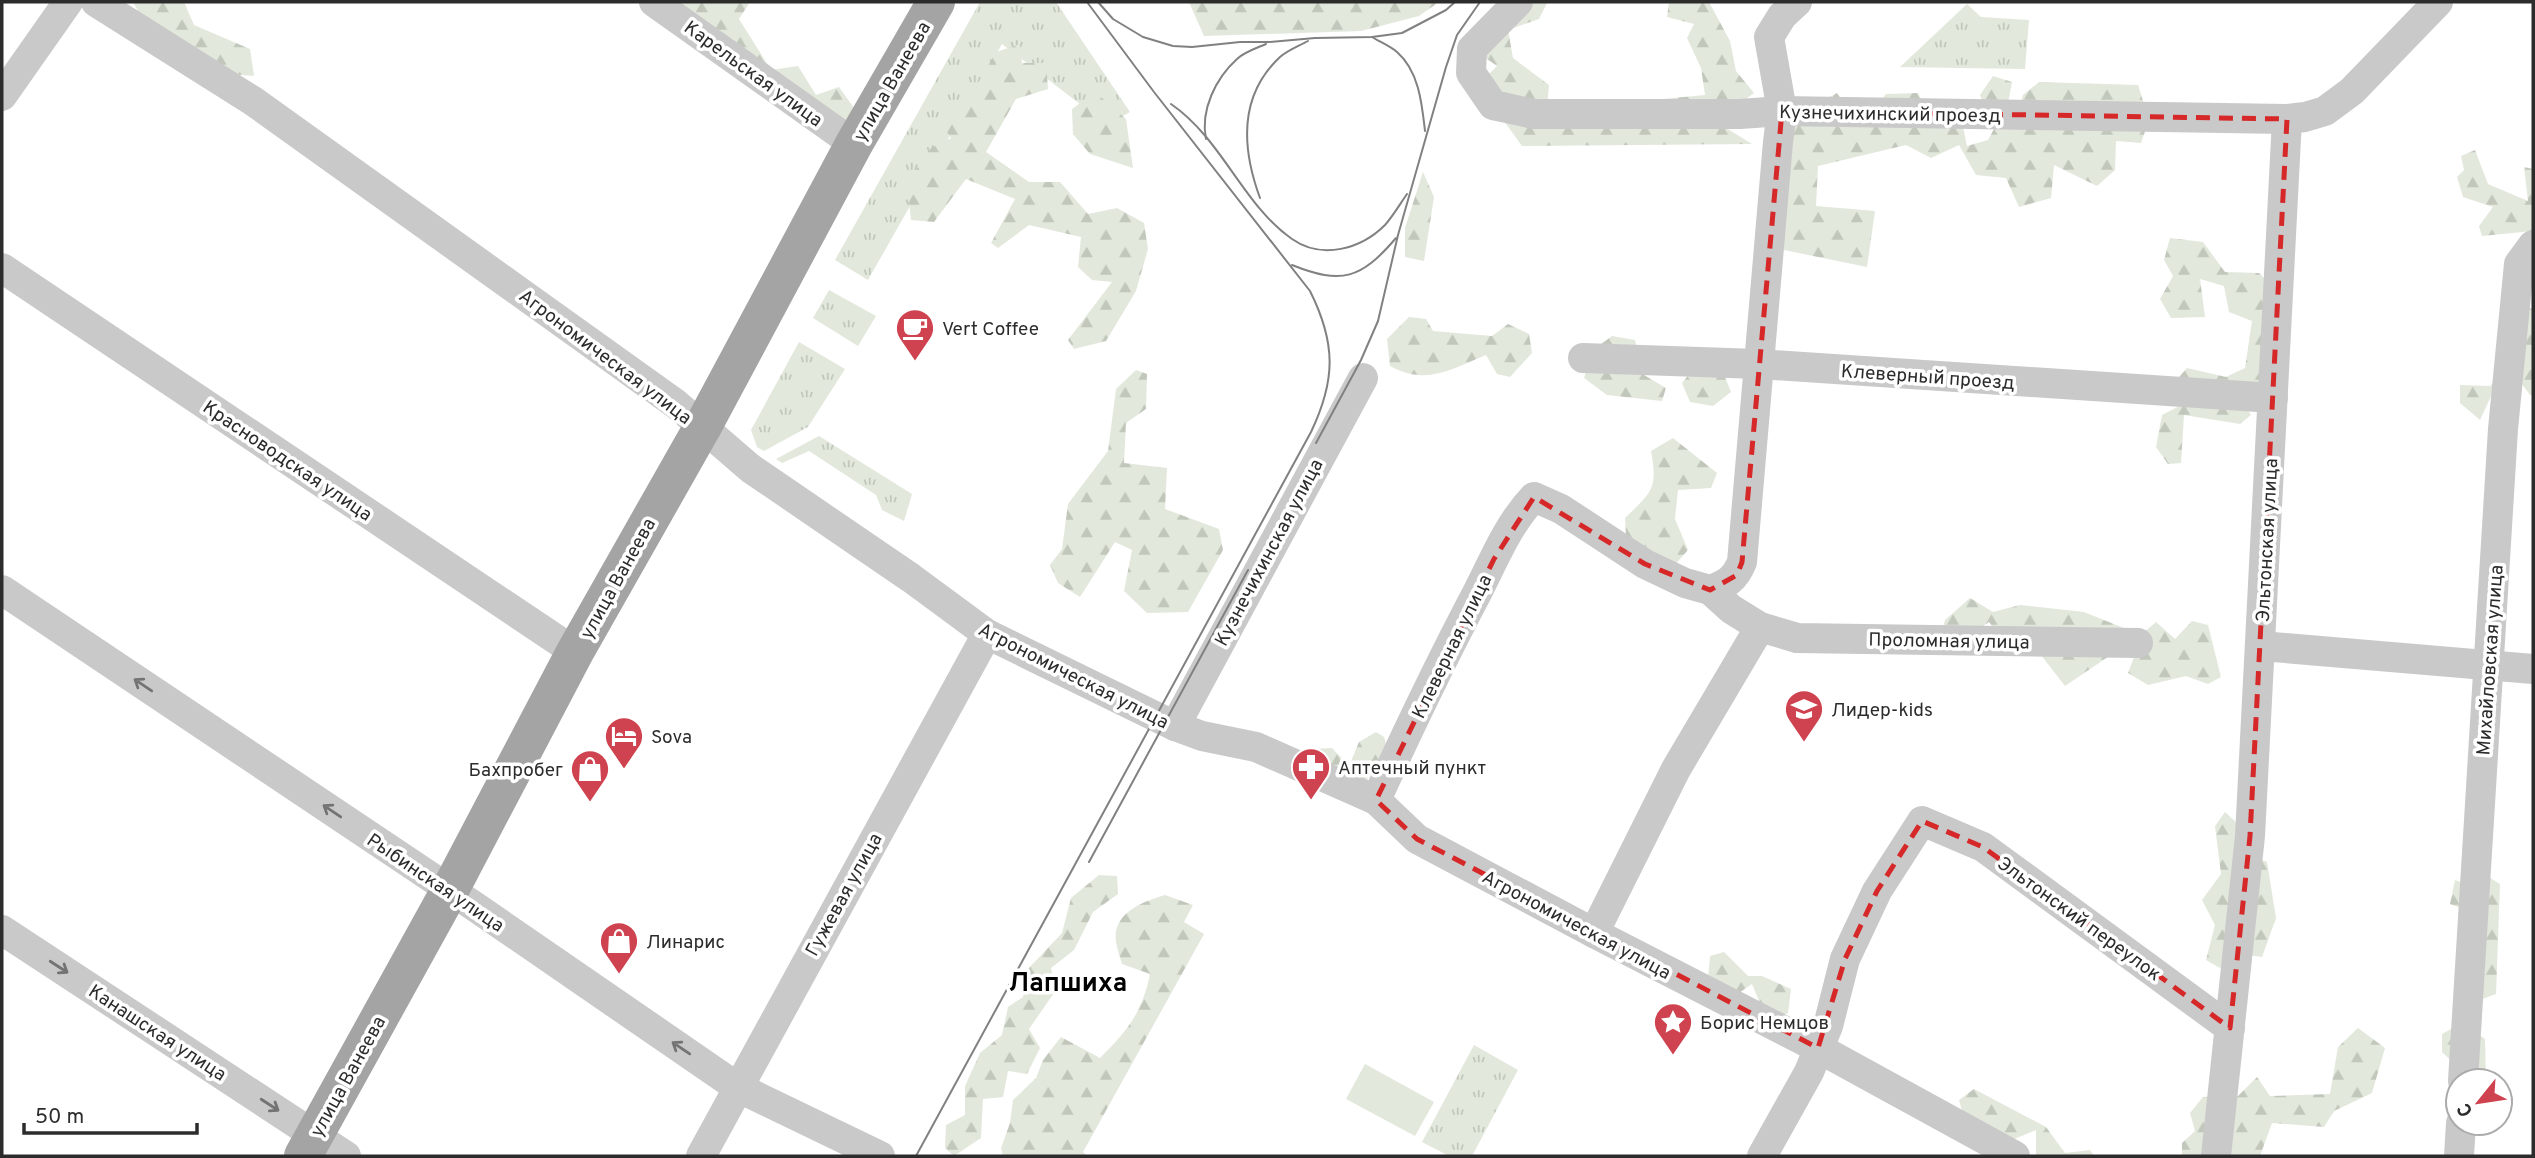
<svg xmlns="http://www.w3.org/2000/svg" width="2535" height="1158" font-family="Overpass,sans-serif">
	<style>
		.grass { fill: url(#grass-tufts) }
		.forest { fill: url(#forest-firs) }
		.pitch { fill: #e2e8db }
		.lines { fill: none; stroke-linecap: round; stroke-linejoin: round }
		.minor { stroke: #c9c9c9; stroke-width: 30 }
		.major { stroke: #a4a4a4; stroke-width: 38 }
		.tram { stroke: #818181; stroke-width: 2 }
		.oneway { stroke: #737373 }
		.marked { fill: none; stroke: #d62828; stroke-width: 5; stroke-dasharray: 14 9; stroke-linejoin: round }
		.labels { text-anchor: middle; stroke-width: 7; stroke-linejoin: round; paint-order: stroke }
		.street-label { font-size: 19px; fill: #2c2c2c; stroke: #fff }
		.poi-label { font-size: 19px; fill: #2c2c2c; stroke: #fff; text-anchor: start }
		.district-label { font-size: 26px; font-weight: bold; fill: #000; stroke: #fff }
	</style>
	<defs>
		<pattern id="grass-tufts" width="24" height="20" patternUnits="userSpaceOnUse" patternTransform="scale(1.75)"><rect width="24" height="20" fill="#e2e8db"/><path d="M3 7l-1-3M5 7V3M7 7l1-3M15 17l-1-3M17 17v-4M19 17l1-3" fill="none" stroke="#c2c7bc"/></pattern>
		<pattern id="forest-firs" width="22" height="20" patternUnits="userSpaceOnUse" patternTransform="scale(1.75)"><rect width="22" height="20" fill="#e2e8db"/><path d="M5 1l3.5 6h-7zM16 11l3.5 6h-7z" fill="#c2c7bc"/></pattern>
	</defs>
	<rect width="100%" height="100%" fill="#fff"/>
	<g class="grass">
		<polygon points="980,2 1056,2 1130,112 1107,125 1002,44 868,280 835,260"/>
		<polygon points="1967,4 1981,17 2029,20 2025,69 1900,67"/>
		<polygon points="829,290 876,316 858,346 813,318"/>
		<polygon points="799,342 845,369 808,427 764,451 757,447 751,430"/>
		<polygon points="819,436 912,494 904,521 882,510 876,495 809,451 782,463 776,459"/>
		<polygon points="1474,1045 1518,1070 1472,1156 1449,1156 1422,1142"/>
	</g>
	<g class="forest">
		<polygon points="133,2 184,2 194,25 250,49 254,76 204,72 139,13"/>
		<polygon points="660,2 750,2 739,19 771,70 798,66 816,95 839,87 859,115 843,129 812,104 773,105 763,68"/>
		<polygon points="1189,2 1439,2 1419,16 1361,31 1204,36"/>
		<polygon points="1512,2 1547,3 1539,19 1508,30 1513,58 1549,85 1547,107 1476,87 1497,66 1470,47"/>
		<polygon points="1669,2 1709,2 1730,41 1736,71 1754,93 1734,108 1723,126 1752,144 1522,146 1504,121 1652,100 1705,95 1701,68 1687,38 1694,24 1667,17"/>
		<polygon points="1020,44 1022,63 1046,63 1048,89 1016,99 986,152 1029,182 1060,182 1088,214 1117,208 1144,223 1148,249 1136,291 1106,341 1074,349 1068,340 1112,282 1092,280 1078,267 1081,237 1029,225 998,248 991,243 1015,199 966,179 934,222 911,220 907,183 931,148 951,138 941,123 944,109 962,111 996,52"/>
		<polygon points="1993,76 2012,82 2005,119 2017,118 2023,95 2039,82 2138,85 2149,120 2141,143 2116,141 2115,170 2097,186 2054,165 2051,198 2019,207 2006,178 1976,175 1959,145 1931,158 1906,145 1818,166 1816,206 1875,211 1867,267 1774,248 1785,131 1815,105 1837,93 1853,117 1869,115 1886,94 1918,93 1928,116 1961,117 1967,146 1988,140 1994,129 1980,95"/>
		<polygon points="1095,92 1126,119 1133,168 1090,154 1073,134 1072,109"/>
		<polygon points="2475,150 2488,184 2528,201 2524,167 2533,169 2533,231 2482,236 2479,226 2493,207 2463,197 2457,177 2464,170 2461,156"/>
		<polygon points="1423,172 1434,197 1424,261 1405,257 1405,228"/>
		<polygon points="2170,238 2203,242 2225,272 2259,273 2273,287 2260,387 2242,400 2251,415 2240,424 2184,415 2181,463 2168,464 2156,447 2162,415 2193,399 2179,377 2187,368 2226,377 2245,368 2252,321 2229,312 2224,286 2200,279 2205,317 2171,318 2160,299 2173,276 2164,260"/>
		<polygon points="2509,304 2533,309 2533,395 2530,395 2519,380 2492,394 2480,420 2460,403 2460,385 2490,386 2516,361"/>
		<path d="M1409,317L1426,319L1433,331L1492,336L1508,324L1529,334L1532,353L1510,377L1497,374L1486,355C1452,369 1426,386 1390,366L1387,339Z"/>
		<polygon points="1612,336 1635,340 1644,375 1666,388 1662,401 1607,395 1584,378 1593,350"/>
		<polygon points="1695,367 1721,367 1731,392 1713,406 1690,402 1682,383"/>
		<polygon points="1136,370 1147,374 1146,409 1126,423 1124,463 1167,468 1165,509 1219,529 1223,550 1188,612 1147,613 1124,591 1132,550 1115,542 1080,597 1058,583 1050,565 1062,549 1068,504 1108,451 1116,389"/>
		<path d="M1673,438L1717,473L1711,488L1678,490L1675,519L1688,550L1671,569L1627,557L1625,518C1652,492 1658,489 1651,451Z"/>
		<polygon points="1970,598 1993,612 2020,605 2084,612 2141,635 2156,622 2175,639 2192,621 2208,625 2221,677 2208,684 2186,676 2148,685 2128,673 2137,649 2121,648 2065,686 2037,650 2010,650 1989,622 1948,650 1937,648 1945,620"/>
		<polygon points="1376,732 1384,737 1390,759 1351,793 1306,757 1312,749 1332,748 1349,766 1359,742"/>
		<polygon points="2225,812 2239,825 2243,853 2267,862 2276,918 2262,957 2229,952 2220,968 2206,960 2215,925 2202,900 2221,874 2215,826"/>
		<polygon points="2482,873 2500,884 2496,994 2474,1002 2468,911 2450,904 2455,880 2469,885"/>
		<polygon points="1099,875 1117,876 1118,894 1093,912 1074,950 1051,968 1056,990 1029,1029 1040,1048 1027,1074 1008,1071 1003,1097 983,1099 981,1138 954,1156 945,1148 946,1125 965,1115 965,1086 980,1053 1002,1035 1008,1007 1023,997 1029,968 1062,933 1071,898"/>
		<path d="M1165,895L1193,905L1184,922L1204,934L1083,1152L1087,1156H1003L1001,1148L1010,1123L1013,1100L1036,1078L1043,1060L1061,1037L1100,1058C1128,1030 1142,1013 1150,974L1122,964C1120,957 1117,949 1116,942C1112,913 1142,902 1165,895Z"/>
		<polygon points="1724,952 1748,976 1762,976 1791,989 1788,1013 1777,1019 1762,1008 1752,984 1736,995 1708,978 1710,956"/>
		<polygon points="2462,1023 2485,1039 2486,1081 2459,1081 2459,1068 2442,1052 2442,1034"/>
		<polygon points="2358,1028 2385,1048 2372,1093 2334,1111 2324,1127 2272,1123 2260,1156 2182,1156 2182,1143 2195,1131 2190,1113 2203,1097 2238,1096 2257,1077 2270,1096 2330,1094 2338,1047"/>
		<polygon points="1974,1089 2046,1127 2065,1153 2090,1150 2094,1156 2036,1156 2036,1130 2005,1143 1965,1122 1959,1100"/>
	</g>
	<polygon class="pitch" points="1365,1064 1434,1102 1415,1136 1346,1099"/>
	<g class="lines">
		<g class="minor">
			<polyline points="96,2 253,101 676,404 750,468 911,578 987,634 1175,726 1202,736 1256,747 1376,800 1417,839 1594,933 1818,1048 2015,1156"/>
			<polyline points="654,2 854,144"/>
			<polyline points="1518,2 1472,49 1471,73 1493,105 1534,114 1740,114 1782,111 2287,119 2305,117 2325,111 2352,91 2438,2"/>
			<polyline points="2,96 68,2"/>
			<polyline points="2,268 575,652"/>
			<polyline points="1583,358 1758,364 2273,398"/>
			<polyline points="2,590 474,906 737,1087 880,1156"/>
			<path d="M1710,590C1727,584 1735,579 1742,562L1778,142L1782,111L1769,37L1782,16L1797,2"/>
			<polyline points="2261,646 2533,669"/>
			<polyline points="1175,726 1363,378"/>
			<path d="M1376,800C1408,730 1441,661 1477,593C1494,560 1508,524 1534,497L1561,509L1645,564L1685,583L1710,590L1731,609L1760,627L1797,638L2138,643"/>
			<polyline points="2,930 346,1156"/>
			<polyline points="1594,933 1676,769 1760,627"/>
			<polyline points="2463,1081 2503,429 2519,264 2533,245"/>
			<polyline points="701,1156 987,634"/>
			<polyline points="1762,1156 1809,1072 1828,1026 1845,959 1877,891 1922,821 1983,847 2230,1028"/>
			<polyline points="2216,1156 2250,836 2287,119"/>
			<polyline points="2459,1156 2461,1123"/>
		</g>
		<polyline class="major" points="303,1156 450,890 575,652 702,428 854,144 936,2"/>
		<g class="tram">
			<polyline points="1098,2 1113,19 1143,37 1173,46 1192,47 1240,42 1269,42 1315,38 1372,37 1402,33 1446,10 1455,2"/>
			<path d="M1372,37C1380,42 1390,46 1397,52C1419,71 1422,104 1425,131"/>
			<path d="M1171,104C1222,139 1243,205 1292,239C1322,260 1361,249 1385,225C1393,216 1400,204 1407,194"/>
			<path d="M1206,139C1200,110 1216,78 1237,59C1244,52 1257,48 1266,44"/>
			<path d="M1260,198C1242,149 1238,96 1280,57C1288,50 1299,46 1308,41"/>
			<path d="M1292,265C1342,285 1361,279 1396,238"/>
			<polyline points="1316,443 1361,360 1378,321 1398,235 1446,67 1457,35 1480,2"/>
			<polyline points="1089,862 1248,570"/>
			<path d="M916,1156L1311,432C1336,380 1336,343 1310,291L1154,92L1087,2"/>
		</g>
	</g>
	<defs><path id="oneway-shaft" d="M-6 0H5M1.5-3L5.5 0L1.5 3" fill="none" stroke-width="1.6" stroke-linecap="round" stroke-linejoin="round" transform="scale(1.75)"/></defs>
	<g class="oneway">
		<use href="#oneway-shaft" transform="translate(143 685) rotate(-146)"/>
		<use href="#oneway-shaft" transform="translate(332 811) rotate(-146)"/>
		<use href="#oneway-shaft" transform="translate(59 967) rotate(33)"/>
		<use href="#oneway-shaft" transform="translate(681 1048) rotate(-146)"/>
		<use href="#oneway-shaft" transform="translate(270 1105) rotate(33)"/>
	</g>
	<path class="marked" d="M1782,111L2287,119L2250,836L2230,1028L1983,847L1922,821L1877,891L1845,959L1818,1048L1417,839L1376,800L1494,559L1534,497L1645,564L1710,590L1737,575L1742,562Z"/>
	<defs>
		<g id="cafe-pin" transform="scale(2.0125)"><path d="M0 17L-7.5 6A9.5 9.5 0 1 1 7.5 6Z" fill="#cf424f" stroke="#fff"/><path d="M-5.5-4.5H6V0H3Q3 3.5 0 3.5H-2.5Q-5.5 3.5-5.5 0ZM3-3.2v2h1.7v-2ZM-6 4.5H4V6H-6Z" fill="#fff"/></g>
		<g id="school-pin" transform="scale(2.0125)"><path d="M0 17L-7.5 6A9.5 9.5 0 1 1 7.5 6Z" fill="#cf424f" stroke="#fff"/><path d="M0-5L7-2L0 1L-7-2ZM-4 1L0 2.5L4 1V4Q0 6-4 4Z" fill="#fff"/></g>
		<g id="hotel-pin" transform="scale(2.0125)"><path d="M0 17L-7.5 6A9.5 9.5 0 1 1 7.5 6Z" fill="#cf424f" stroke="#fff"/><path d="M-6-4.5h1.5V1H6V5H4.5V3h-9V5H-6ZM-4 0a1.8 1.8 0 1 1 3.6 0ZM.5 0V-2.5h3Q6-2.5 6 0Z" fill="#fff"/></g>
		<g id="pharmacy-pin" transform="scale(2.0125)"><path d="M0 17L-7.5 6A9.5 9.5 0 1 1 7.5 6Z" fill="#cf424f" stroke="#fff"/><path d="M-2-6h4v4h4v4h-4v4h-4v-4h-4v-4h4Z" fill="#fff"/></g>
		<g id="shop-pin" transform="scale(2.0125)"><path d="M0 17L-7.5 6A9.5 9.5 0 1 1 7.5 6Z" fill="#cf424f" stroke="#fff"/><path d="M-5-2.5h2.3a2.7 3.5 0 0 1 5.4 0H5L5.5 6h-11ZM-1.5-2.5h3a1.5 2.3 0 0 0-3 0Z" fill="#fff"/></g>
		<g id="sight-pin" transform="scale(2.0125)"><path d="M0 17L-7.5 6A9.5 9.5 0 1 1 7.5 6Z" fill="#cf424f" stroke="#fff"/><path d="M0-6L1.8-2.2L6-1.7L2.9 1.2L3.7 5.4L0 3.3L-3.7 5.4L-2.9 1.2L-6-1.7L-1.8-2.2Z" fill="#fff"/></g>
	</defs>
	<g fill-rule="evenodd">
		<use href="#cafe-pin" x="915" y="328"/>
		<use href="#school-pin" x="1804" y="709"/>
		<use href="#hotel-pin" x="624" y="736"/>
		<use href="#pharmacy-pin" x="1311" y="767"/>
		<use href="#shop-pin" x="590" y="769"/>
		<use href="#shop-pin" x="619" y="941"/>
		<use href="#sight-pin" x="1673" y="1022"/>
	</g>
	<g class="labels">
		<g class="street-label">
			<text transform="translate(754 73) rotate(36)" y="7">Карельская улица</text>
			<text transform="translate(891 81) rotate(-60)" y="7">улица Ванеева</text>
			<text transform="translate(1890 113) rotate(1)" y="7">Кузнечихинский проезд</text>
			<text transform="translate(606 356) rotate(37)" y="7">Агрономическая улица</text>
			<text transform="translate(1928 376) rotate(4)" y="7">Клеверный проезд</text>
			<text transform="translate(288 460) rotate(34)" y="7">Красноводская улица</text>
			<text transform="translate(2266 540) rotate(-87)" y="7">Эльтонская улица</text>
			<text transform="translate(1268 552) rotate(-62)" y="7">Кузнечихинская улица</text>
			<text transform="translate(617 578) rotate(-61)" y="7">улица Ванеева</text>
			<text transform="translate(1949 640) rotate(1)" y="7">Проломная улица</text>
			<text transform="translate(1451 646) rotate(-64)" y="7">Клеверная улица</text>
			<text transform="translate(2489 660) rotate(-86)" y="7">Михайловская улица</text>
			<text transform="translate(1074 675) rotate(27)" y="7">Агрономическая улица</text>
			<text transform="translate(436 882) rotate(34)" y="7">Рыбинская улица</text>
			<text transform="translate(843 894) rotate(-61)" y="7">Гужевая улица</text>
			<text transform="translate(2080 918) rotate(36)" y="7">Эльтонский переулок</text>
			<text transform="translate(1577 924) rotate(28)" y="7">Агрономическая улица</text>
			<text transform="translate(158 1032) rotate(33)" y="7">Канашская улица</text>
			<text transform="translate(347 1076) rotate(-61)" y="7">улица Ванеева</text>
		</g>
		<g class="poi-label">
			<text x="942" y="335">Vert Coffee</text>
			<text x="1831" y="716">Лидер-kids</text>
			<text x="651" y="743">Sova</text>
			<text x="1338" y="774">Аптечный пункт</text>
			<text x="563" y="776" text-anchor="end">Бахпробег</text>
			<text x="646" y="948">Линарис</text>
			<text x="1700" y="1029">Борис Немцов</text>
		</g>
		<g class="district-label">
			<text x="1068" y="991">Лапшиха</text>
		</g>
	</g>
	<rect width="2535" height="1158" fill="none" stroke="#2c2c2c" stroke-width="7"/>
	<g transform="translate(2479 1102) rotate(240)"><circle r="33" fill="#ffffff" stroke="#ababab" stroke-width="2"/>
	<path d="M0-5L12 26L0 18L-12 26Z" fill="#cf424f"/>
	<text y="-10" font-size="19" font-weight="bold" text-anchor="middle" fill="#2c2c2c">С</text>
	</g>
	<path d="M24 1123v10h173v-10" fill="none" stroke="#2c2c2c" stroke-width="3.5"/>
	<text x="35" y="1123" font-size="21" fill="#2c2c2c" stroke="#ffffff" stroke-width="5" paint-order="stroke">50 m</text>
</svg>
